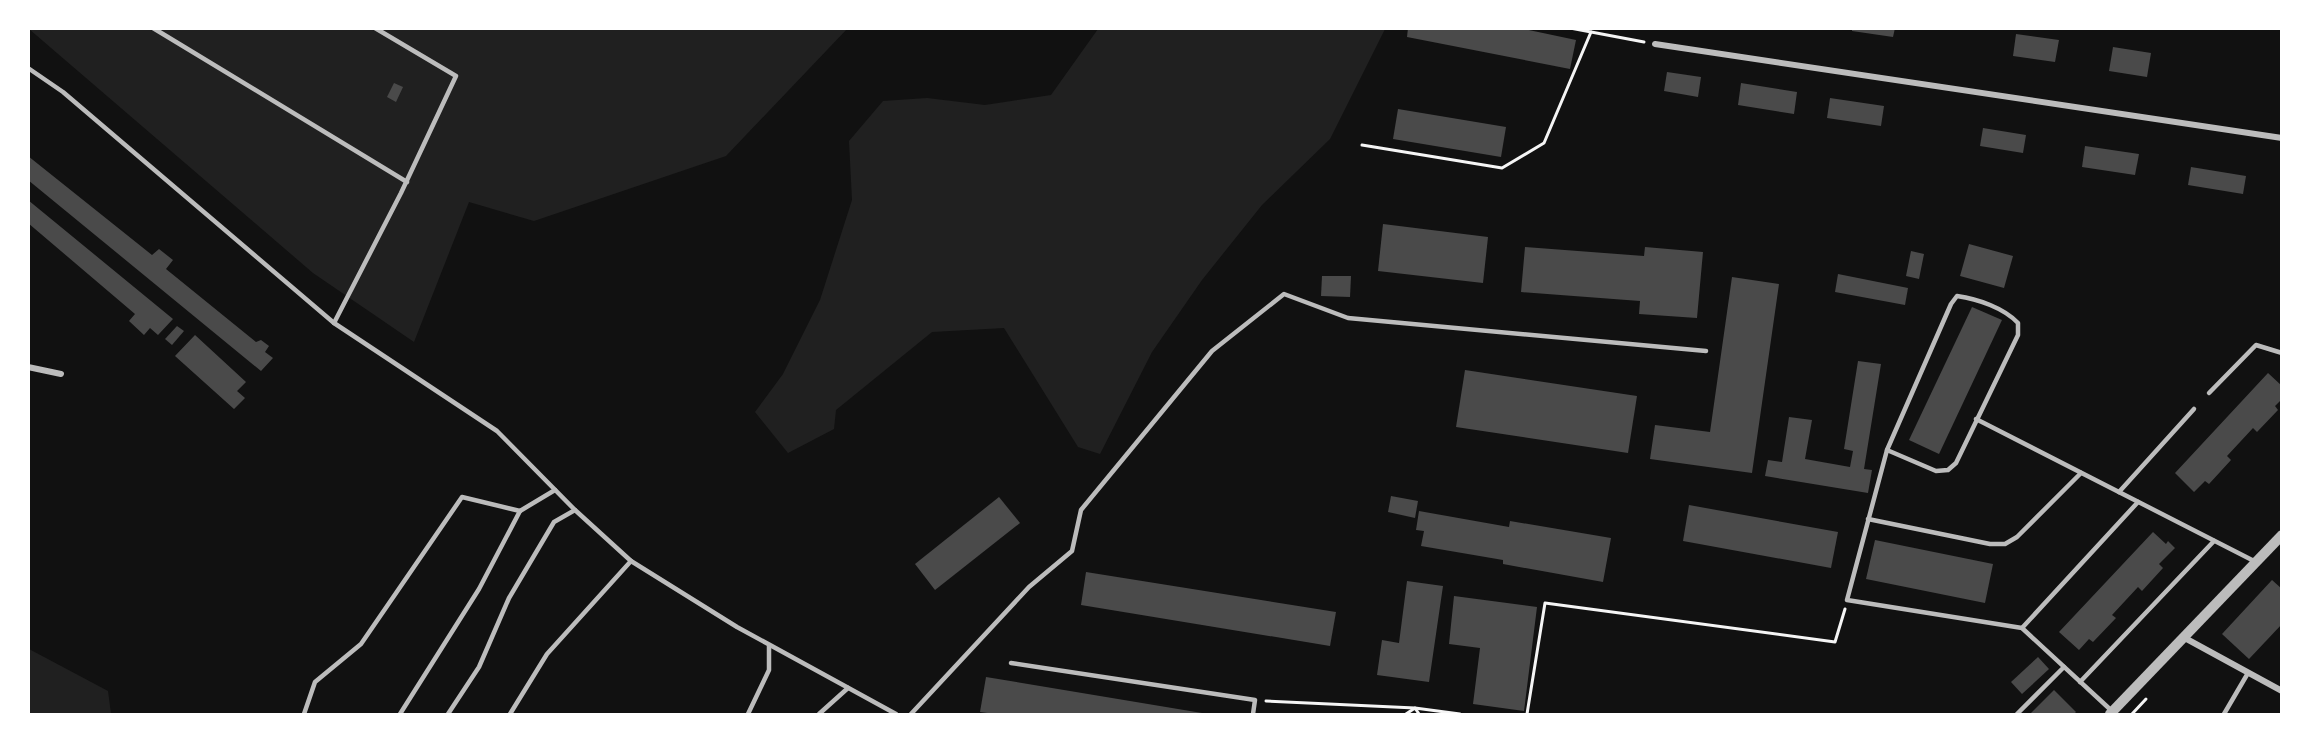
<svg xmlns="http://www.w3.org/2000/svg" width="2310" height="743" font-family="'Libre Baskerville',serif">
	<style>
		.green { fill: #202020 }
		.building { fill: #4a4a4a }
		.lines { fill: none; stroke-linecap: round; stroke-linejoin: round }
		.path { stroke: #f5f5f5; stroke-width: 3 }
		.service { stroke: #bcbcbc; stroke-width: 4.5 }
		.minor { stroke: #bcbcbc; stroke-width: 6 }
		.tertiary { stroke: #bcbcbc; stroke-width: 10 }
	</style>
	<rect width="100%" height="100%" fill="#111"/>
	<g class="green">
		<polygon points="29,29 29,28 847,29 726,156 534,221 469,202 414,342 313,273"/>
		<polygon points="1098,29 1385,29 1330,139 1262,205 1202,280 1152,352 1100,454 1078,447 1004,328 932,332 836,410 834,429 788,453 755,412 783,374 820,300 852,200 849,141 883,101 927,98 985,105 1051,95"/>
		<polygon points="29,649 108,691 111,714 29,714"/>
	</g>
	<g class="building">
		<polygon points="1408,28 1519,28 1576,40 1570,69 1407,37"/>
		<polygon points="1852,28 1895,28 1893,37 1852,31"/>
		<polygon points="2016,34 2059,40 2055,62 2013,56"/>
		<polygon points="2113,47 2151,53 2147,77 2109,71"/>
		<polygon points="1667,72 1701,77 1698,97 1664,91"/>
		<polygon points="394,83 403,87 396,102 387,97"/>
		<polygon points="1741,83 1797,92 1794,114 1738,105"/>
		<polygon points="1830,98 1884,106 1881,126 1827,118"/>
		<polygon points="1398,109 1506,127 1501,157 1393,139"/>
		<polygon points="1983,128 2026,135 2023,153 1980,146"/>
		<polygon points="2085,146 2139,154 2135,175 2082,167"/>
		<polygon points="28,156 152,255 159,249 173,260 166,269 256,342 261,340 269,346 265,352 273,358 261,371 28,180"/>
		<polygon points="2191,167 2246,176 2243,194 2188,185"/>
		<polygon points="28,200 173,319 158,335 150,328 144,335 129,321 135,314 28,223"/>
		<polygon points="1383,224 1488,237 1483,283 1378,271"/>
		<polygon points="1969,244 2013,256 2004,288 1960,276"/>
		<polygon points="1525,247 1644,256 1645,247 1703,252 1697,318 1639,314 1640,301 1521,292"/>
		<polygon points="1911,251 1924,254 1919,279 1906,276"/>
		<polygon points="1838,274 1908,288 1905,305 1835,292"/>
		<polygon points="1322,276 1351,276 1350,297 1321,296"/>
		<polygon points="1732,277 1779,284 1752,473 1650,459 1655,425 1710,432"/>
		<polygon points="1972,307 2002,320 1939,454 1909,440"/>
		<polygon points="177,326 184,331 172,345 165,339"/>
		<polygon points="195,335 246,382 237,391 245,398 234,409 175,356"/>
		<polygon points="1858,361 1881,364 1864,469 1872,470 1868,493 1765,476 1768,460 1782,462 1789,417 1812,420 1805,459 1850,467 1853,451 1844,449"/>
		<polygon points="1465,370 1637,396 1628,453 1456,427"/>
		<polygon points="2268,373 2282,386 2282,399 2275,406 2278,410 2257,432 2253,428 2227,456 2231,460 2209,484 2205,481 2194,492 2175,473"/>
		<polygon points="1391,496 1418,501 1415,518 1388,512"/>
		<polygon points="999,497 1020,523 935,590 915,564"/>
		<polygon points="1689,505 1838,532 1831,568 1683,541"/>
		<polygon points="1419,511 1509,527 1510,521 1611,538 1603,582 1503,564 1503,560 1421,546 1424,531 1416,530"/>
		<polygon points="2153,532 2166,544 2168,541 2175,548 2159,564 2163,568 2142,591 2138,587 2112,615 2116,618 2093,642 2089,639 2079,650 2059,632"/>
		<polygon points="1875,540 1993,564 1985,603 1866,579"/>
		<polygon points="1086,572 1336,612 1330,646 1081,605"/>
		<polygon points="2272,580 2282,589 2282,624 2249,659 2222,634"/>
		<polygon points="1407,581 1443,586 1429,682 1377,675 1382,640 1399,643"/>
		<polygon points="1454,596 1537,607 1524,711 1473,704 1480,648 1449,644"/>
		<polygon points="2038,657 2049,669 2022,694 2011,682"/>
		<polygon points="986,677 1202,713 1201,714 995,714 980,712"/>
		<polygon points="2054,690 2076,712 2074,714 2030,714"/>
	</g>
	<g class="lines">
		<g class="path">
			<polyline points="1570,28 1644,42"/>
			<polyline points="1362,145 1502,168 1544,143 1591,32"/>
			<polyline points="1266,701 1415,708 1460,714"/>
			<polyline points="1406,714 1415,708 1419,714"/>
			<polyline points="1527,714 1545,603 1835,642 1845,609"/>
			<polyline points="2132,714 2146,699"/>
		</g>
		<g class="service">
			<polyline points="153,28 407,182"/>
			<polyline points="28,68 63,92 334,323 497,431 575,510 631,561 737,627 896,714"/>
			<path d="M1957,296C1978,299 2004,308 2018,323V335L1956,463L1948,470L1936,471L1887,450L1951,304Z"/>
			<polyline points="334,323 401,193 456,76 375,28"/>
			<polyline points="2209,393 2256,345 2282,353"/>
			<polyline points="1976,419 2254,561"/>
			<polyline points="1887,450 1847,600 2022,628 2113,712"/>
			<polyline points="2119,492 2194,409"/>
			<polyline points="1868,519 1990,544 2005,544 2017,537 2081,473"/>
			<polyline points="2022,628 2138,502"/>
			<polyline points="1011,663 1255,700 1253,714"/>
			<polyline points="2080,682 2214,541"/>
			<polyline points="304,714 315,682 361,644 462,497 520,511 555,490"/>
			<polyline points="400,714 479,589 520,511"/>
			<polyline points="448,714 479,667 509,598 554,522 575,510"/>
			<polyline points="510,714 547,654 631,561"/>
			<polyline points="748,714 769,670 769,646"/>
			<polyline points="819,714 848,688"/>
			<polyline points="911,714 1029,587 1072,551 1081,510 1212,351 1284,294 1348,318 1706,351"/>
			<polyline points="2017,714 2064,667"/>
			<polyline points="2224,714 2248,673"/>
		</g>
		<g class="minor">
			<polyline points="1655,44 2282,138"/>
			<polyline points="28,367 61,374"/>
			<polyline points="2183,637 2282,691"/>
		</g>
		<polyline class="tertiary" points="2110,714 2282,535"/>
	</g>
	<rect width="2310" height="743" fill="none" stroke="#ffffff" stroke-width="60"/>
</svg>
